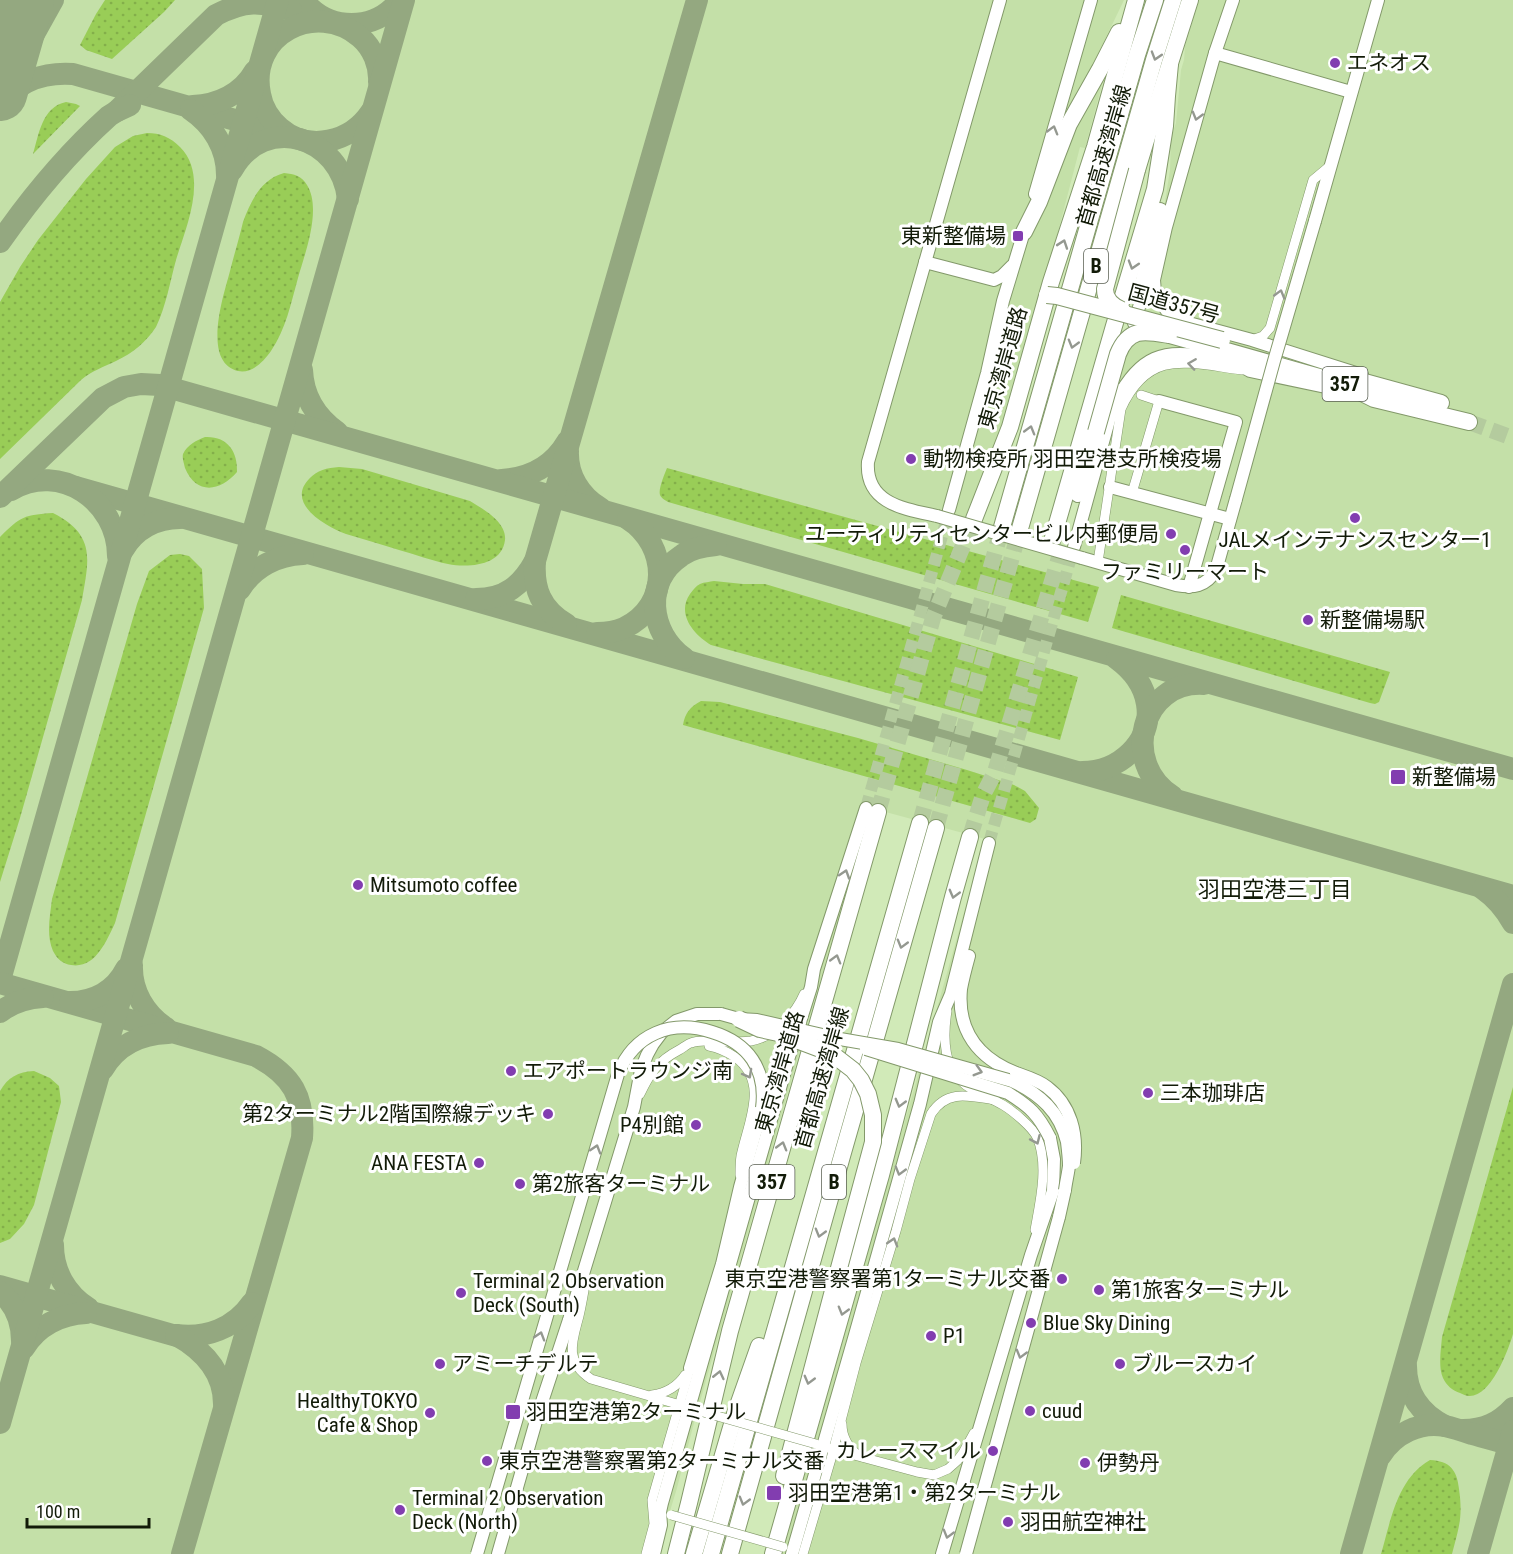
<svg xmlns="http://www.w3.org/2000/svg" width="1513" height="1554" font-family="'Roboto Condensed','Noto Sans JP',sans-serif">
	<style>
		.built { fill: #c4e0a8 }
		.grass { fill: url(#grass-dots) }
		.lines { fill: none; stroke-linecap: round; stroke-linejoin: round }
		.taxiway { stroke: #94a880; stroke-width: 22 }
		.runway { stroke: #94a880; stroke-width: 54 }
		.secondary-tunnel { stroke: #b4cb9e; stroke-width: 12; stroke-dasharray: 12 6; stroke-linecap: butt }
		.highway-tunnel { stroke: #b4cb9e; stroke-width: 16; stroke-dasharray: 16 8; stroke-linecap: butt }
		.street-casing { stroke: #83996a; stroke-width: 10 }
		.secondary-casing { stroke: #83996a; stroke-width: 14 }
		.highway-casing { stroke: #83996a; stroke-width: 18 }
		.street { stroke: #fff; stroke-width: 9 }
		.secondary { stroke: #fff; stroke-width: 12 }
		.highway { stroke: #fff; stroke-width: 16 }
		.street-bridge-casing { stroke: #83996a; stroke-width: 10; stroke-linecap: butt }
		.secondary-bridge-casing { stroke: #83996a; stroke-width: 14; stroke-linecap: butt }
		.highway-bridge-casing { stroke: #83996a; stroke-width: 18; stroke-linecap: butt }
		.street-bridge { stroke: #fff; stroke-width: 9 }
		.secondary-bridge { stroke: #fff; stroke-width: 12 }
		.highway-bridge { stroke: #fff; stroke-width: 16 }
		.oneway { stroke: #949890 }
		.poi-dot { fill: #823db0; stroke: #fff; stroke-width: 2 }
		.labels { text-anchor: middle; stroke-width: 6; stroke-linejoin: round; paint-order: stroke }
		.shield { fill: #fff; stroke: #595f52; stroke-width: 1.5 }
		.shield-label { font-size: 20px; font-weight: bold; fill: #121b08 }
		.poi-label { font-size: 21px; fill: #121b08; stroke: #fff; text-anchor: start }
		.street-label { font-size: 21px; fill: #121b08; stroke: #fff }
		.neighbourhood-label { font-size: 22px; fill: #121b08; stroke: #fff }
	</style>
	<defs>
		<pattern id="grass-dots" width="8" height="8" patternUnits="userSpaceOnUse" patternTransform="scale(1.5)"><rect width="8" height="8" fill="#99cd57"/><path d="M2 2h.1M6 6h.1" fill="none" stroke="#83af4a" stroke-width="1.8" stroke-linecap="round"/></pattern>
	</defs>
	<rect width="100%" height="100%" fill="#d1eab8"/>
	<polygon class="built" points="0,0 1124,0 1099,52 1106,70 1085,148 1080,147 1037,313 974,519 1068,546 1118,374 1134,308 1163,214 1170,170 1171,137 1176,123 1181,70 1184,60 1185,46 1199,0 1513,0 1513,1554 782,1554 985,839 871,808 796,1064 694,1423 677,1488 657,1554 0,1554"/>
	<g class="grass">
		<polygon points="105,0 175,0 164,12 112,59 86,50 80,45 96,14"/>
		<path d="M66,102L76,104L80,106L33,154C39,134 42,107 66,102Z"/>
		<path d="M147,133C160,133 170,137 180,147C209,176 186,227 176,260C170,282 166,306 156,327C146,342 133,353 116,361C103,367 92,371 81,380L0,459V302L20,267L38,240L86,179L115,147L133,136Z"/>
		<path d="M284,173C294,174 302,176 307,185C322,209 305,253 298,278C291,303 286,329 271,351C264,361 252,374 238,371C201,362 224,294 230,271C234,255 239,239 243,222C251,201 261,179 284,173Z"/>
		<path d="M205,437C227,436 238,451 237,472C220,492 196,495 185,468C184,463 182,458 183,454C187,445 197,440 205,437Z"/>
		<path d="M339,467L362,469L470,501C483,509 507,522 505,540C502,566 468,568 448,564C432,561 415,554 399,550C382,545 364,539 346,534C327,527 285,504 309,479C317,470 327,468 339,467Z"/>
		<path d="M667,468L1099,587L1088,622L668,502C665,500 661,498 660,495C658,489 665,473 667,468Z"/>
		<path d="M53,513C96,535 89,559 82,600L20,818L0,882V537C21,516 24,515 53,513Z"/>
		<path d="M180,554L189,556L202,569L204,608L115,923C106,942 95,969 71,965C63,964 57,959 53,951C46,935 50,916 52,899L137,604L149,571L170,555Z"/>
		<path d="M714,581L743,584H765L1078,677L1060,740L711,645C694,635 676,614 690,594C693,590 696,586 700,584C704,582 710,582 714,581Z"/>
		<polygon points="1121,595 1390,672 1379,702 1375,704 1370,703 1112,628"/>
		<path d="M701,701L720,702L858,738L967,770L1014,785L1025,791L1039,808L1036,819L1030,823L1023,821L683,725C685,713 690,707 701,701Z"/>
		<path d="M34,1071L50,1078L59,1086L61,1102L34,1205L24,1224L10,1239L0,1243V1091C8,1077 18,1072 34,1071Z"/>
		<path d="M1513,1087V1334C1508,1351 1491,1397 1469,1396C1466,1396 1463,1394 1460,1393C1453,1391 1446,1385 1443,1378C1438,1367 1441,1349 1442,1337Z"/>
		<path d="M1430,1460C1450,1461 1457,1470 1459,1489C1463,1517 1459,1527 1452,1554H1381C1391,1520 1397,1479 1430,1460Z"/>
	</g>
	<g class="lines">
		<g class="taxiway">
			<path d="M303,0C328,32 375,32 400,0"/>
			<polyline points="0,97 13,72 53,0"/>
			<path d="M0,106C17,81 44,72 73,74L256,126"/>
			<path d="M193,106C218,105 242,94 255,71"/>
			<path d="M191,110C213,125 227,148 227,175"/>
			<path d="M117,111L216,15C245,0 260,1 291,10"/>
			<path d="M371,112C351,142 309,153 280,128C270,120 262,107 260,94C248,34 316,0 360,37C373,48 380,66 379,82"/>
			<path d="M232,170C265,112 341,136 348,199"/>
			<path d="M0,242C32,196 68,153 109,116L117,111L130,105"/>
			<path d="M302,370C303,396 316,417 337,432"/>
			<path d="M568,451C567,475 580,496 600,508"/>
			<path d="M502,480C529,478 553,466 567,442"/>
			<polyline points="76,487 1513,896"/>
			<path d="M11,490C60,461 118,501 118,556"/>
			<polyline points="0,497 103,398 124,387 141,384 160,385 1513,769"/>
			<path d="M123,550C135,529 156,518 180,518"/>
			<path d="M240,589C254,567 277,555 303,554"/>
			<path d="M476,599C505,599 522,585 535,561"/>
			<path d="M566,624C541,609 533,589 535,561L697,0"/>
			<path d="M597,633C606,633 615,632 624,628C671,606 669,545 628,519"/>
			<path d="M684,658C649,633 643,581 681,556C691,548 704,546 716,545"/>
			<path d="M1082,772C1119,772 1153,742 1147,704C1144,685 1132,670 1117,659"/>
			<path d="M1172,796C1120,763 1141,680 1204,684"/>
			<path d="M1483,889C1496,898 1505,909 1513,923"/>
			<path d="M132,965C131,991 145,1014 166,1028"/>
			<polyline points="0,980 278,0"/>
			<path d="M0,983L256,1056C292,1075 305,1097 302,1138L182,1554"/>
			<path d="M70,1002C94,1002 115,991 126,969"/>
			<path d="M0,1012C13,1002 26,998 43,997"/>
			<path d="M103,1069C117,1045 141,1034 168,1033"/>
			<path d="M53,1245C53,1271 66,1294 88,1308"/>
			<polyline points="0,1286 180,1337"/>
			<path d="M0,1292C15,1304 22,1322 22,1341"/>
			<path d="M176,1335C206,1339 235,1328 252,1303"/>
			<path d="M176,1335C203,1350 224,1372 224,1404"/>
			<path d="M24,1348C37,1326 61,1314 86,1313"/>
			<path d="M1406,1366C1406,1394 1421,1414 1445,1426"/>
			<polyline points="0,1423 404,0"/>
			<path d="M1463,1430C1484,1430 1499,1423 1513,1408"/>
			<path d="M1381,1455C1394,1434 1420,1421 1445,1426C1454,1428 1463,1431 1472,1434C1486,1438 1499,1441 1513,1445"/>
			<polyline points="1351,1554 1513,984"/>
			<polyline points="1478,1554 1513,1431"/>
		</g>
		<polyline class="runway" points="0,94 27,0"/>
		<g class="secondary-tunnel">
			<polyline points="866,808 949,511"/>
			<polyline points="989,843 1074,547"/>
		</g>
		<g class="highway-tunnel">
			<polyline points="1469,422 1513,438"/>
			<polyline points="878,812 933,618 974,519"/>
			<polyline points="920,823 1002,527"/>
			<polyline points="936,828 1019,532"/>
			<polyline points="970,837 983,795 995,772 1063,544"/>
		</g>
		<g class="street-casing">
			<g id="street">
				<polyline points="1252,340 1263,336 1270,328 1313,180 1331,165"/>
				<polyline points="1132,493 1159,401 1141,395"/>
				<path d="M1098,562L1121,409C1149,348 1187,363 1242,370"/>
				<path d="M947,1011C944,1030 943,1050 951,1068"/>
				<path d="M709,1046C719,1048 726,1051 735,1057C770,1082 748,1122 741,1156C740,1162 740,1169 740,1175"/>
				<path d="M959,1079C974,1094 986,1095 1003,1105C1013,1111 1032,1127 1037,1137C1049,1165 1040,1202 1035,1230"/>
				<path d="M640,1094C650,1073 658,1061 679,1050C683,1048 687,1044 691,1043C701,1039 712,1042 723,1042C732,1042 742,1042 751,1041C774,1037 795,1015 804,994"/>
				<path d="M586,1278C584,1291 582,1303 579,1316C572,1342 564,1361 591,1379L694,1409"/>
				<path d="M652,1395C667,1393 677,1387 685,1375"/>
				<path d="M842,1424C842,1437 848,1447 858,1455"/>
				<polyline points="828,1448 917,1472 934,1475 948,1469 957,1461 963,1453 974,1433"/>
				<polyline points="646,1554 654,1524 652,1500 690,1368"/>
				<path d="M803,1554L831,1459L856,1363L896,1231L910,1179L931,1114C947,1089 969,1096 995,1100"/>
			</g>
		</g>
		<g class="secondary-casing">
			<g id="secondary">
				<polyline points="1233,0 1215,53 1166,227 1154,280 1155,292 1167,311 1185,322 1252,340 1362,375"/>
				<polyline points="1215,53 1351,92"/>
				<polyline points="1035,194 1091,0"/>
				<polyline points="1315,221 1378,0"/>
				<polyline points="925,262 994,280 1002,276 1012,266"/>
				<polyline points="1134,323 1146,285"/>
				<path d="M1117,400C1139,357 1164,347 1210,358C1225,361 1238,363 1250,371L1335,389"/>
				<polyline points="1159,401 1236,422 1189,587"/>
				<polyline points="1110,487 1230,519"/>
				<polyline points="949,510 987,373 1003,301 1026,225"/>
				<path d="M937,516C905,509 865,504 868,462L1000,0"/>
				<polyline points="1074,547 1111,413 1116,389"/>
				<path d="M1082,558L1176,585C1193,588 1206,587 1216,570L1236,499"/>
				<path d="M969,956C966,967 963,978 961,989C957,1031 978,1058 1016,1073"/>
				<polyline points="1059,1217 1065,1190"/>
				<polyline points="690,1368 722,1264 740,1187 762,1108"/>
				<polyline points="498,1554 538,1414 569,1320 634,1107 641,1070 647,1055 653,1044 662,1032 676,1021 697,1014 721,1014"/>
				<polyline points="654,1554 661,1525 660,1512 662,1503 788,1060 811,987 814,969 866,808"/>
				<polyline points="792,1554 855,1335 920,1104 939,1022 951,994 989,843"/>
				<polyline points="942,1554 1031,1255 1053,1191 1054,1159 1050,1138"/>
			</g>
		</g>
		<g class="highway-casing">
			<g id="highway">
				<path d="M1137,170C1154,113 1172,57 1190,0"/>
				<polyline points="1024,232 1039,202 1069,124 1100,69 1119,32"/>
				<polyline points="1143,291 1144,280 1160,211"/>
				<polyline points="1170,335 1344,384 1374,399 1469,422"/>
				<polyline points="1350,378 1441,403"/>
				<polyline points="1078,494 1096,432"/>
				<polyline points="974,519 1010,427 1051,282 1095,147 1136,0"/>
				<polyline points="1002,527 1137,55 1155,0"/>
				<polyline points="1019,532 1154,60 1173,0"/>
				<polyline points="1052,541 1114,326 1155,189 1165,126 1167,96 1170,64"/>
				<polyline points="784,1476 835,1283"/>
				<polyline points="676,1554 689,1503 730,1331 878,812"/>
				<polyline points="694,1554 735,1414 759,1346"/>
				<polyline points="711,1554 920,823"/>
				<polyline points="730,1554 842,1156 936,828"/>
				<polyline points="773,1554 881,1175 953,897 970,837"/>
			</g>
		</g>
		<use href="#street" class="street"/>
		<use href="#secondary" class="secondary"/>
		<use href="#highway" class="highway"/>
		<g class="street-bridge-casing">
			<g id="street-bridge">
				<polyline points="696,1410 816,1444"/>
				<polyline points="671,1515 783,1547"/>
			</g>
		</g>
		<g class="secondary-bridge-casing">
			<g id="secondary-bridge">
				<polyline points="1236,499 1274,361 1315,221"/>
				<polyline points="937,516 1082,558"/>
				<path d="M721,1014L739,1019L757,1020L840,1039L898,1049L1012,1081C1040,1094 1060,1112 1067,1142C1068,1150 1069,1158 1069,1166C1068,1174 1066,1182 1065,1190"/>
				<path d="M866,1049L1008,1093C1030,1107 1038,1114 1050,1138"/>
				<path d="M1016,1073C1027,1077 1038,1080 1047,1087C1071,1105 1078,1134 1074,1163"/>
				<path d="M477,1554L618,1074C634,1034 671,1019 712,1032C748,1043 767,1069 762,1108"/>
				<polyline points="966,1554 1059,1217"/>
			</g>
		</g>
		<g class="highway-bridge-casing">
			<g id="highway-bridge">
				<polyline points="1047,295 1057,296 1222,340"/>
				<path d="M1122,310C1112,306 1105,300 1105,289L1137,170"/>
				<path d="M1096,432L1118,354C1129,327 1145,331 1169,335"/>
				<polyline points="739,1019 760,1029 778,1033 831,1053 853,1070 861,1080 868,1094 873,1115 873,1142 835,1283"/>
			</g>
		</g>
		<use href="#street-bridge" class="street-bridge"/>
		<use href="#secondary-bridge" class="secondary-bridge"/>
		<use href="#highway-bridge" class="highway-bridge"/>
	</g>
	<defs><path id="oneway-chevron" d="M-2-3.5L2.5 0L-2 3.5" fill="none" stroke-width="1.6" stroke-linecap="round" stroke-linejoin="round" transform="scale(1.5)"/></defs>
	<g class="oneway">
		<use href="#oneway-chevron" transform="translate(1156 56) rotate(107)"/>
		<use href="#oneway-chevron" transform="translate(1197 116) rotate(106)"/>
		<use href="#oneway-chevron" transform="translate(1053 130) rotate(-74)"/>
		<use href="#oneway-chevron" transform="translate(1063 244) rotate(-71)"/>
		<use href="#oneway-chevron" transform="translate(1133 265) rotate(107)"/>
		<use href="#oneway-chevron" transform="translate(1280 294) rotate(-74)"/>
		<use href="#oneway-chevron" transform="translate(1073 344) rotate(106)"/>
		<use href="#oneway-chevron" transform="translate(1192 364) rotate(-172)"/>
		<use href="#oneway-chevron" transform="translate(1030 430) rotate(-74)"/>
		<use href="#oneway-chevron" transform="translate(845 874) rotate(-72)"/>
		<use href="#oneway-chevron" transform="translate(954 894) rotate(105)"/>
		<use href="#oneway-chevron" transform="translate(902 944) rotate(106)"/>
		<use href="#oneway-chevron" transform="translate(836 959) rotate(-74)"/>
		<use href="#oneway-chevron" transform="translate(978 1071) rotate(16)"/>
		<use href="#oneway-chevron" transform="translate(748 1074) rotate(61)"/>
		<use href="#oneway-chevron" transform="translate(900 1103) rotate(105)"/>
		<use href="#oneway-chevron" transform="translate(1036 1140) rotate(66)"/>
		<use href="#oneway-chevron" transform="translate(782 1146) rotate(-74)"/>
		<use href="#oneway-chevron" transform="translate(596 1149) rotate(-73)"/>
		<use href="#oneway-chevron" transform="translate(900 1171) rotate(106)"/>
		<use href="#oneway-chevron" transform="translate(820 1233) rotate(106)"/>
		<use href="#oneway-chevron" transform="translate(893 1242) rotate(-73)"/>
		<use href="#oneway-chevron" transform="translate(843 1311) rotate(106)"/>
		<use href="#oneway-chevron" transform="translate(540 1336) rotate(-73)"/>
		<use href="#oneway-chevron" transform="translate(1021 1354) rotate(106)"/>
		<use href="#oneway-chevron" transform="translate(719 1375) rotate(-77)"/>
		<use href="#oneway-chevron" transform="translate(809 1380) rotate(105)"/>
		<use href="#oneway-chevron" transform="translate(744 1501) rotate(106)"/>
		<use href="#oneway-chevron" transform="translate(948 1534) rotate(106)"/>
	</g>
	<g class="poi-dot">
		<circle cx="1335" cy="63" r="6"/>
		<rect x="1012" y="230" width="12" height="12" rx="3"/>
		<circle cx="911" cy="459" r="6"/>
		<circle cx="1355" cy="518" r="6"/>
		<circle cx="1171" cy="534" r="6"/>
		<circle cx="1185" cy="550" r="6"/>
		<circle cx="1308" cy="620" r="6"/>
		<rect x="1390" y="769" width="16" height="16" rx="3"/>
		<circle cx="358" cy="885" r="6"/>
		<circle cx="511" cy="1071" r="6"/>
		<circle cx="1148" cy="1093" r="6"/>
		<circle cx="548" cy="1114" r="6"/>
		<circle cx="696" cy="1125" r="6"/>
		<circle cx="479" cy="1163" r="6"/>
		<circle cx="520" cy="1184" r="6"/>
		<circle cx="1062" cy="1279" r="6"/>
		<circle cx="1099" cy="1290" r="6"/>
		<circle cx="461" cy="1293" r="6"/>
		<circle cx="1031" cy="1323" r="6"/>
		<circle cx="931" cy="1336" r="6"/>
		<circle cx="440" cy="1364" r="6"/>
		<circle cx="1120" cy="1364" r="6"/>
		<circle cx="1030" cy="1411" r="6"/>
		<rect x="505" y="1404" width="16" height="16" rx="3"/>
		<circle cx="430" cy="1413" r="6"/>
		<circle cx="993" cy="1451" r="6"/>
		<circle cx="487" cy="1461" r="6"/>
		<circle cx="1085" cy="1463" r="6"/>
		<rect x="766" y="1485" width="16" height="16" rx="3"/>
		<circle cx="400" cy="1510" r="6"/>
		<circle cx="1008" cy="1522" r="6"/>
	</g>
	<g class="labels">
		<g class="shield">
			<rect x="1084" y="249" width="24" height="34" rx="4.5"/>
			<rect x="1322.5" y="367" width="45" height="34" rx="4.5"/>
			<rect x="749.5" y="1165" width="45" height="34" rx="4.5"/>
			<rect x="822" y="1165" width="24" height="34" rx="4.5"/>
		</g>
		<g class="shield-label">
			<text x="1096" y="273">B</text>
			<text x="1345" y="391">357</text>
			<text x="772" y="1189">357</text>
			<text x="834" y="1189">B</text>
		</g>
		<g class="poi-label">
			<text x="1347" y="70">エネオス</text>
			<text x="1006" y="243" text-anchor="end">東新整備場</text>
			<text x="923" y="466">動物検疫所 羽田空港支所検疫場</text>
			<text x="1159" y="541" text-anchor="end">ユーティリティセンタービル内郵便局</text>
			<text x="1355" y="547" text-anchor="middle">JALメインテナンスセンター1</text>
			<text x="1185" y="579" text-anchor="middle">ファミリーマート</text>
			<text x="1320" y="627">新整備場駅</text>
			<text x="1412" y="784">新整備場</text>
			<text x="370" y="892">Mitsumoto coffee</text>
			<text x="523" y="1078">エアポートラウンジ南</text>
			<text x="1160" y="1100">三本珈琲店</text>
			<text x="536" y="1121" text-anchor="end">第2ターミナル2階国際線デッキ</text>
			<text x="684" y="1132" text-anchor="end">P4別館</text>
			<text x="467" y="1170" text-anchor="end">ANA FESTA</text>
			<text x="532" y="1191">第2旅客ターミナル</text>
			<text x="1050" y="1286" text-anchor="end">東京空港警察署第1ターミナル交番</text>
			<text x="473" y="1288">Terminal 2 Observation<tspan x="473" dy="24">Deck (South)</tspan></text>
			<text x="1111" y="1297">第1旅客ターミナル</text>
			<text x="1043" y="1330">Blue Sky Dining</text>
			<text x="943" y="1343">P1</text>
			<text x="452" y="1371">アミーチデルテ</text>
			<text x="1132" y="1371">ブルースカイ</text>
			<text x="418" y="1408" text-anchor="end">HealthyTOKYO<tspan x="418" dy="24">Cafe &amp; Shop</tspan></text>
			<text x="1042" y="1418">cuud</text>
			<text x="526" y="1419">羽田空港第2ターミナル</text>
			<text x="981" y="1458" text-anchor="end">カレースマイル</text>
			<text x="499" y="1468">東京空港警察署第2ターミナル交番</text>
			<text x="1097" y="1470">伊勢丹</text>
			<text x="788" y="1500">羽田空港第1・第2ターミナル</text>
			<text x="412" y="1505">Terminal 2 Observation<tspan x="412" dy="24">Deck (North)</tspan></text>
			<text x="1020" y="1529">羽田航空神社</text>
		</g>
		<g class="street-label">
			<text transform="translate(1104 156) rotate(-74)" y="7">首都高速湾岸線</text>
			<text transform="translate(1174 304) rotate(15)" y="7">国道357号</text>
			<text transform="translate(1003 368) rotate(-74)" y="7">東京湾岸道路</text>
			<text transform="translate(780 1072) rotate(-74)" y="7">東京湾岸道路</text>
			<text transform="translate(822 1078) rotate(-74)" y="7">首都高速湾岸線</text>
		</g>
		<g class="neighbourhood-label">
			<text x="1275" y="897">羽田空港三丁目</text>
		</g>
	</g>
	<path d="M27 1518v9h122v-9" fill="none" stroke="#121b08" stroke-width="3"/>
	<text x="36" y="1518" font-size="18" fill="#121b08" stroke="#ffffff" stroke-width="4.5" paint-order="stroke">100 m</text>
</svg>
